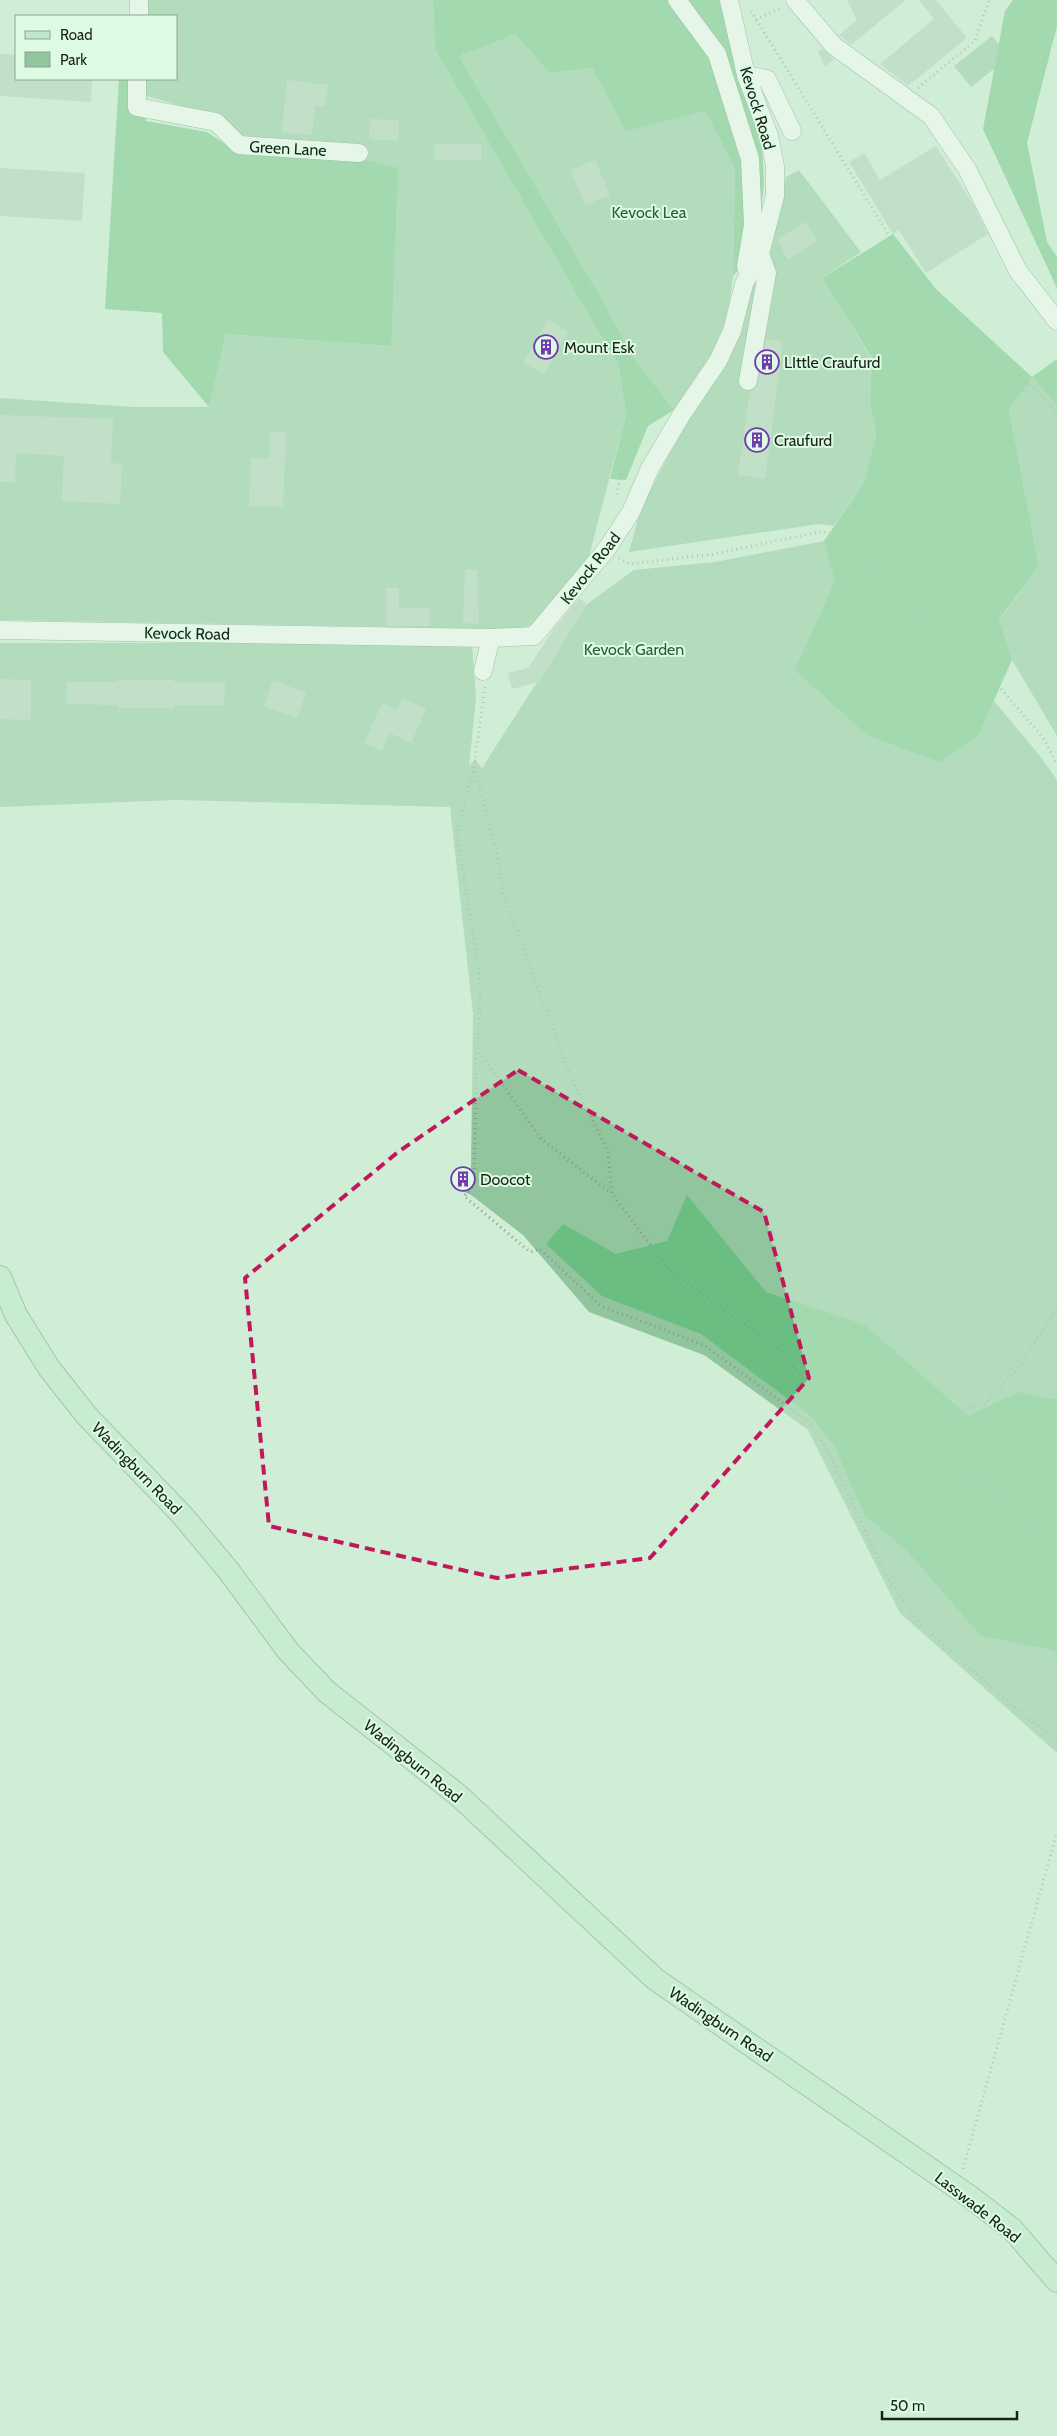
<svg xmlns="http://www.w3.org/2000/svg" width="1057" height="2436" font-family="Cabin,sans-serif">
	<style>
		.green { fill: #91c59d }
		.forest { fill: #6abe82 }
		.building { fill: #b2cfb8 }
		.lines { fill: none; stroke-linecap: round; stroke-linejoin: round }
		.minor-casing { stroke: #6c8772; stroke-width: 19 }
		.major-casing { stroke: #689a75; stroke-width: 24 }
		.path { stroke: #859b89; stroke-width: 3; stroke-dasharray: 1 4; stroke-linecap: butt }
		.minor { stroke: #fff; stroke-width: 18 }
		.major { stroke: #bfe9ca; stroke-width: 22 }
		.marked { fill: none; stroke: #c2185b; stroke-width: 4; stroke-dasharray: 10 6; stroke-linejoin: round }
		.labels { text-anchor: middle; stroke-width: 4; stroke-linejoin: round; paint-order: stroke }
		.street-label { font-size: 16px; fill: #172219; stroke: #ddfbe3 }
		.park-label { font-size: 16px; fill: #235f37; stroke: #ddfbe3 }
		.poi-label { font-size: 16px; fill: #172219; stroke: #ddfbe3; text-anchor: start }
	</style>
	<rect width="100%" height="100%" fill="#d0eed6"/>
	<g class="green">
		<polygon points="148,0 433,0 435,49 588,314 618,363 626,415 589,556 532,626 506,629 0,620 0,398 133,407 209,407 226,334 391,346 239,137 216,116 147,96 147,79 176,79 176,16 147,16"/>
		<polygon points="515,33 550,73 592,68 626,130 705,111 735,169 733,276 726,327 712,356 674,410 633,357 603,301 459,56"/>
		<polygon points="992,36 1009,57 971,87 954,66"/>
		<polygon points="799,170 861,252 822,278 872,359 870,401 876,433 863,485 834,526 819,524 629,552 640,511 688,417 727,364 741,314 781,204 786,177"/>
		<polygon points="1033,377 1057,406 1057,736 1012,660 999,620 1039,566 1009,408"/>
		<polygon points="824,541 896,615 958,658 1040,756 1057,780 1057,1753 900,1613 808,1430 704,1355 589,1312 523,1235 471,1195 460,1190 452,1179 457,1169 471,1169 473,1014 450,807 176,800 0,807 0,643 472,643 476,699 469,766 475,759 482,768 587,604 634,570 715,562"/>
	</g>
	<g class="forest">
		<polygon points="433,0 719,0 738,70 761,129 764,184 756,250 733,276 735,169 705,111 626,131 592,68 550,73 515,34 459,56 603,301 633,357 674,410 648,426 626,480 610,479 626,415 618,363 588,314 435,49"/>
		<polygon points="1013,0 1057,0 1057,26 1027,143 1047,242 1057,257 1057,288 983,129 1005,11"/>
		<polygon points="119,79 147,79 146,121 207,132 237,152 362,159 398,168 391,346 226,334 209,407 163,352 162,313 105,309"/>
		<polygon points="893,234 936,289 1032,377 1057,359 1057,406 1033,377 1009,409 1039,566 999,619 1012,660 978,736 940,762 867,735 795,670 835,581 824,541 863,485 876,433 870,401 872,358 822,278"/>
		<polygon points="687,1195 766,1292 865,1325 968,1416 1019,1392 1057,1400 1057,1657 1054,1650 981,1636 907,1551 864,1514 835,1447 811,1416 701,1334 602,1296 546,1244 563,1224 616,1254 667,1241"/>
	</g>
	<g class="building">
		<polygon points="847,0 906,0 851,45 839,35 857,20"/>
		<polygon points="919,0 936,0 967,38 908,86 880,64 934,19"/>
		<polygon points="823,49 834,59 825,67 818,51"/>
		<polygon points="0,54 16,55 16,79 92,79 91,102 0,96"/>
		<polygon points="287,80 328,85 325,107 315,106 312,135 282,132"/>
		<polygon points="370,119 399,120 398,141 369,139"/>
		<rect x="435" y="144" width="46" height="16"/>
		<polygon points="936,146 973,204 988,234 926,273 899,230 893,234 849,162 864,153 880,180"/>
		<polygon points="595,160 610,195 585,205 571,170"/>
		<polygon points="0,168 85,173 82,221 0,216"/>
		<polygon points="806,222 818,241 788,260 777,239"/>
		<polygon points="548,320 568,332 544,374 523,363"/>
		<polygon points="766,339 783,341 765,479 738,475 750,391 756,388 758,383"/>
		<polygon points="0,415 113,419 111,463 122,464 120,504 62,501 64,456 16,453 15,482 0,482"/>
		<polygon points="270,432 286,432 283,507 249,506 251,458 269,459"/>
		<polygon points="465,569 477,570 479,624 463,623"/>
		<polygon points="386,588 399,588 399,608 430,608 430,626 386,626"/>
		<polygon points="579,598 587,604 539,682 512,689 508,673 528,668 553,630"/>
		<polygon points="0,679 31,680 31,720 0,719"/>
		<polygon points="118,680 174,680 174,682 225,683 224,705 174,705 174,708 118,708 118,705 66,704 67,682 118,682"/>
		<polygon points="273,680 306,693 297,718 264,706"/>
		<polygon points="402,698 426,709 411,743 390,733 382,751 364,743 382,703 397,710"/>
		<circle cx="463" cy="1179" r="8"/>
	</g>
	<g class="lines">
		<g class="minor-casing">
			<g id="minor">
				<polyline points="677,0 717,54 750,159 753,225 746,267"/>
				<polyline points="795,0 834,46 931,116 967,169 1018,271 1057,321"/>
				<polyline points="139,16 139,0"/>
				<polyline points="746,75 767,79 792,131"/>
				<polyline points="137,79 137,107 216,122 239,145 359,153"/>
				<polyline points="748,381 767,273 760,254"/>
				<polyline points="0,630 491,638 534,636 606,550 631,512 650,468 682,414 718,361 732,331 744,284 760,254 775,196 775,166 769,136 746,75 729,0"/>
				<polyline points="483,671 491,638"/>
			</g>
		</g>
		<g class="major-casing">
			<polyline id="major" points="0,1277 16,1315 49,1368 86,1415 183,1516 228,1570 288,1651 327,1692 458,1795 655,1979 969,2196 1012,2229 1057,2281"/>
		</g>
		<g class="path">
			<polyline points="451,0 457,42 466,82 625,357 634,412 616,498"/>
			<polyline points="751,11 909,268 936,303 1032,387 1057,413"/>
			<polyline points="756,20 780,8"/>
			<polyline points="918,88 975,41 989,0"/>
			<polyline points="619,558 630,564 714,554 823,531 868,562 900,605 959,640 1044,739 1057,764"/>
			<polyline points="485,687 474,767 497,853 503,893 570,1075 608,1151 612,1194 671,1272 777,1347 825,1405 894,1458 983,1482"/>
			<polyline points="474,767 457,833 479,971 480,1012 476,1059 474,1186 464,1196 530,1252 540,1249 601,1306 704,1345 810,1423 829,1453 884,1572 920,1624 1025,1717 1042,1728 1057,1742"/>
			<polyline points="477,1048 541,1139 611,1193"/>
			<polyline points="1057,1309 1018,1368 984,1405 949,1411 934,1436 1057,1551"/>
			<polyline points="963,2169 1057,1832"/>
		</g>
		<use href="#minor" class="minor"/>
		<use href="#major" class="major"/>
	</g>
	<path d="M0 0H1057V2436H0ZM518,1070L764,1212L809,1378L650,1558L497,1578L269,1526L245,1278L398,1152Z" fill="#d0eed6" fill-opacity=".55" fill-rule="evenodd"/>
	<path class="marked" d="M518,1070L764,1212L809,1378L650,1558L497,1578L269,1526L245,1278L398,1152Z"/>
	<defs>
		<g id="building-ring" transform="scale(1.25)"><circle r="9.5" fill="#ddfbe3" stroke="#723ab0" stroke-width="1.5"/><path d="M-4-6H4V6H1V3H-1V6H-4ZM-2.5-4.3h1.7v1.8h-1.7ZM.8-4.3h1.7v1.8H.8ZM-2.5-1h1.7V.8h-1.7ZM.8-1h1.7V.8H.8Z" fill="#723ab0"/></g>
	</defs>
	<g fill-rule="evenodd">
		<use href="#building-ring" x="546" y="347"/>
		<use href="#building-ring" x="767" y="362"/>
		<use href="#building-ring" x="757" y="440"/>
		<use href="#building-ring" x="463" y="1179"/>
	</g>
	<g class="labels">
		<g class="street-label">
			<text transform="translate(758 108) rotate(73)" y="6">Kevock Road</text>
			<text transform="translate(288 148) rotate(3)" y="6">Green Lane</text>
			<text transform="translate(590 568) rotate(-52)" y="6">Kevock Road</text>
			<text transform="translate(187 633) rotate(1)" y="6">Kevock Road</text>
			<text transform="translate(137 1468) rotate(46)" y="6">Wadingburn Road</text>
			<text transform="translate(413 1761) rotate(39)" y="6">Wadingburn Road</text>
			<text transform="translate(721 2024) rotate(34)" y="6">Wadingburn Road</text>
			<text transform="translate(978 2207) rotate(38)" y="6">Lasswade Road</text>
		</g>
		<g class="park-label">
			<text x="649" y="218">Kevock Lea</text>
			<text x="634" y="655">Kevock Garden</text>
		</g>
		<g class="poi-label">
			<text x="564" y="353">Mount Esk</text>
			<text x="784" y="368">LIttle Craufurd</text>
			<text x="774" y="446">Craufurd</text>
			<text x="480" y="1185">Doocot</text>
		</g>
	</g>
	<rect x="15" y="15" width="162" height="65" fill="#ddfbe3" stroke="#8ea492"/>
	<rect x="25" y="31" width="25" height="8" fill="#bfe9ca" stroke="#8ea492"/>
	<text x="60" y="40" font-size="15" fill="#172219">Road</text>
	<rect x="25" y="52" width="25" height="15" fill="#91c59d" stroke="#8ea492"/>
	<text x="60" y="65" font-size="15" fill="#172219">Park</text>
	<path d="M882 2411v8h135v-8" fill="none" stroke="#172219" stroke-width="2.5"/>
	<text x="890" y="2411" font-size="15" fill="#172219" stroke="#ddfbe3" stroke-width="4" paint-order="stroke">50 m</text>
</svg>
